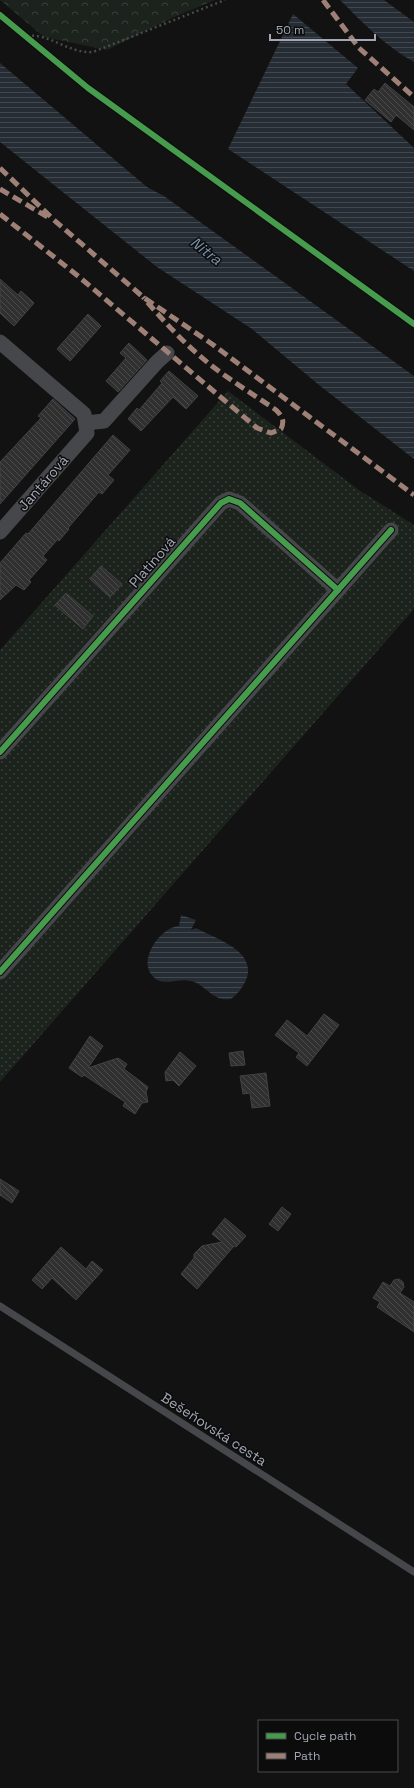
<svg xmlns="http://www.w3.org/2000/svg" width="414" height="1788" font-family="'Space Grotesk',sans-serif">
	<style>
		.grass { fill: url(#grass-dots) }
		.forest { fill: url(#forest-crowns) }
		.water { fill: url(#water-rules) }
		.building { fill: url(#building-back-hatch); stroke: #404246 }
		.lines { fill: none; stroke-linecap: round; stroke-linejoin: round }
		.path { stroke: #48494c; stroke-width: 2.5; stroke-dasharray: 2 3; stroke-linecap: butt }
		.lane { stroke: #46474a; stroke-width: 7 }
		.street { stroke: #46474a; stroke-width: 15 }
		.quiet { stroke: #9e8076; stroke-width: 5; stroke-dasharray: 10 5; stroke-linecap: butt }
		.cycleway-casing { stroke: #0c0c0d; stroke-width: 8 }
		.cycleway { stroke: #469c4c; stroke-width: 6 }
		.labels { text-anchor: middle; stroke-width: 3; stroke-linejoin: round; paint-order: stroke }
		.street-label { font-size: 14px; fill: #a2a7b3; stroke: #0c0c0d }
		.water-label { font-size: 15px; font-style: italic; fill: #7993ae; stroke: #0c0c0d }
	</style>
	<defs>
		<pattern id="grass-dots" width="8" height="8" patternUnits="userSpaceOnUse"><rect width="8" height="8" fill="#1c221c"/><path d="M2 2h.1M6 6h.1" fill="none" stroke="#3a3f3b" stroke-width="1.8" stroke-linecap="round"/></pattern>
		<pattern id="forest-crowns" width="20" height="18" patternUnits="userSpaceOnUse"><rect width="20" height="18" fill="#1c221c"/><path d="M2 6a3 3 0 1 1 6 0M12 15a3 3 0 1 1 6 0" fill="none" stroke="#3a3f3b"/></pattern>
		<pattern id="water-rules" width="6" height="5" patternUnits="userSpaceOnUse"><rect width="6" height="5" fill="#262c33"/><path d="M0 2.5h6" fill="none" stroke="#42484e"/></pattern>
		<pattern id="building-back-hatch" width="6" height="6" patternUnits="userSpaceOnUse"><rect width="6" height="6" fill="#303031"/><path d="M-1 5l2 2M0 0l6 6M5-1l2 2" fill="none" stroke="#4b4b4c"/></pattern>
	</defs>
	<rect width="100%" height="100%" fill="#121212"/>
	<polygon class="grass" points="228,391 359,490 414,525 414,609 0,1082 0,650"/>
	<polygon class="forest" points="0,0 215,0 172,18 107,50 44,37"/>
	<g class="water">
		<path d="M340,0H384L414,22V62C385,46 363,23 340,0Z"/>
		<polygon points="293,14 358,68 346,84 414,148 414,271 228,149"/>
		<polygon points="0,63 147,187 164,196 414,376 414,459 319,385 252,329 157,267 0,142"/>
		<path d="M181,915L196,920L191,930L196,928C216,939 258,951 246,980C243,987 237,995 231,999C212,1002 207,985 191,981C177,977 161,989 151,974C139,958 161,927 179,926Z"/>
	</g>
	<g class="building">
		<polygon points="385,83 414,107 414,130 396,115 391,122 365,100 374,89 378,92"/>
		<polygon points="0,279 18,295 21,291 34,303 14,326 0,313"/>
		<polygon points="88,314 101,326 70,361 57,349"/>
		<polygon points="129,343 147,360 118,392 106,381 126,358 120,353"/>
		<polygon points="169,371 198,396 186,409 173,397 141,431 128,419 137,408 139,410 162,383 160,381"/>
		<polygon points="53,399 75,419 0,504 0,462 41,418 38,416"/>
		<polygon points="113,435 130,450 108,475 114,480 102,494 99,492 68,528 69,529 59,541 58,539 43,556 47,560 29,580 31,582 24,590 16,585 0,600 0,563 26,533 28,534"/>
		<polygon points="101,566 122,584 110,597 90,579"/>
		<polygon points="66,593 93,616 83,629 55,605"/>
		<polygon points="324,1014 339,1025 307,1066 296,1057 299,1053 275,1035 287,1020 307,1036"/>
		<polygon points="90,1036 103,1046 88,1068 118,1058 127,1064 124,1069 148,1087 146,1092 148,1102 142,1103 135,1114 123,1106 125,1102 84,1075 82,1077 69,1068"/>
		<polygon points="243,1051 245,1065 231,1066 229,1053"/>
		<polygon points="180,1052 196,1066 179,1086 173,1080 166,1081 165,1072"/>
		<polygon points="266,1073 270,1106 252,1108 250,1093 243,1094 240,1076"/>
		<polygon points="0,1179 19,1191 12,1203 0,1195"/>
		<polygon points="282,1207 291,1214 278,1231 269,1224"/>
		<polygon points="225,1218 246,1236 236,1247 234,1246 197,1289 181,1274 194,1258 194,1254 202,1246 222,1242 212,1234"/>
		<polygon points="61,1247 86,1269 92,1261 103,1270 76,1300 52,1278 42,1289 32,1280"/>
		<polygon points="399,1279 403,1282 404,1287 400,1293 414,1302 414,1332 377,1307 380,1302 373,1298 383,1282 390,1286 394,1280"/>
	</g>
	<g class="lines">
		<path class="path" d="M27,36C50,33 69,54 93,52L225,0"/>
		<polyline class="lane" points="0,1306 414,1572"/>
		<g class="street">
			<polyline points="0,342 84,414 87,433 0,532"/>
			<polyline points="86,423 104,421 157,362 167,353"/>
			<polyline points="0,752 221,503 229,499 240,503 338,590"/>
			<polyline points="0,972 391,530"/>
		</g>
		<g class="quiet">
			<polyline points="323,0 359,48 414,97"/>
			<polyline points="0,168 54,220 143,297 212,344 414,495"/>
			<polyline points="0,189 51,219"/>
			<path d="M0,214L78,276L257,428L271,433L281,429C285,420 282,416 276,410C257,397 238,385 220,372C191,351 166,324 143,297"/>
		</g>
		<g class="cycleway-casing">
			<g id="cycleway">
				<polyline points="0,15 88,88 414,324"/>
				<polyline points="0,752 221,503 229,499 240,503 338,590"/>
				<polyline points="0,972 391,530"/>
			</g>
		</g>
		<use href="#cycleway" class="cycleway"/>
	</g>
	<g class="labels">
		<g class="street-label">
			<text transform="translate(43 483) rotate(-49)" y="5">Jantárová</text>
			<text transform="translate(152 562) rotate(-49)" y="5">Platinová</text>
			<text transform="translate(214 1429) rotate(33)" y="5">Bešeňovská cesta</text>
		</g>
		<g class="water-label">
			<text transform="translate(206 251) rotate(38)" y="5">Nitra</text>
		</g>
	</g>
	<rect x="258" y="1720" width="140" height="52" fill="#0c0c0d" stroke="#484a4f"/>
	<rect x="266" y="1733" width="20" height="6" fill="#469c4c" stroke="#484a4f"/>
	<text x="294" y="1740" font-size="12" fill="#a2a7b3">Cycle path</text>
	<rect x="266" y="1753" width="20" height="6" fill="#9e8076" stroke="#484a4f"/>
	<text x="294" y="1760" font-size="12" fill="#a2a7b3">Path</text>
	<path d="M270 34v6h105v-6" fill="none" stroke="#a2a7b3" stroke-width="2"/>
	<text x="276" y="34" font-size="12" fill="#a2a7b3" stroke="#0c0c0d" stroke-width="3" paint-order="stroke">50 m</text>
</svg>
